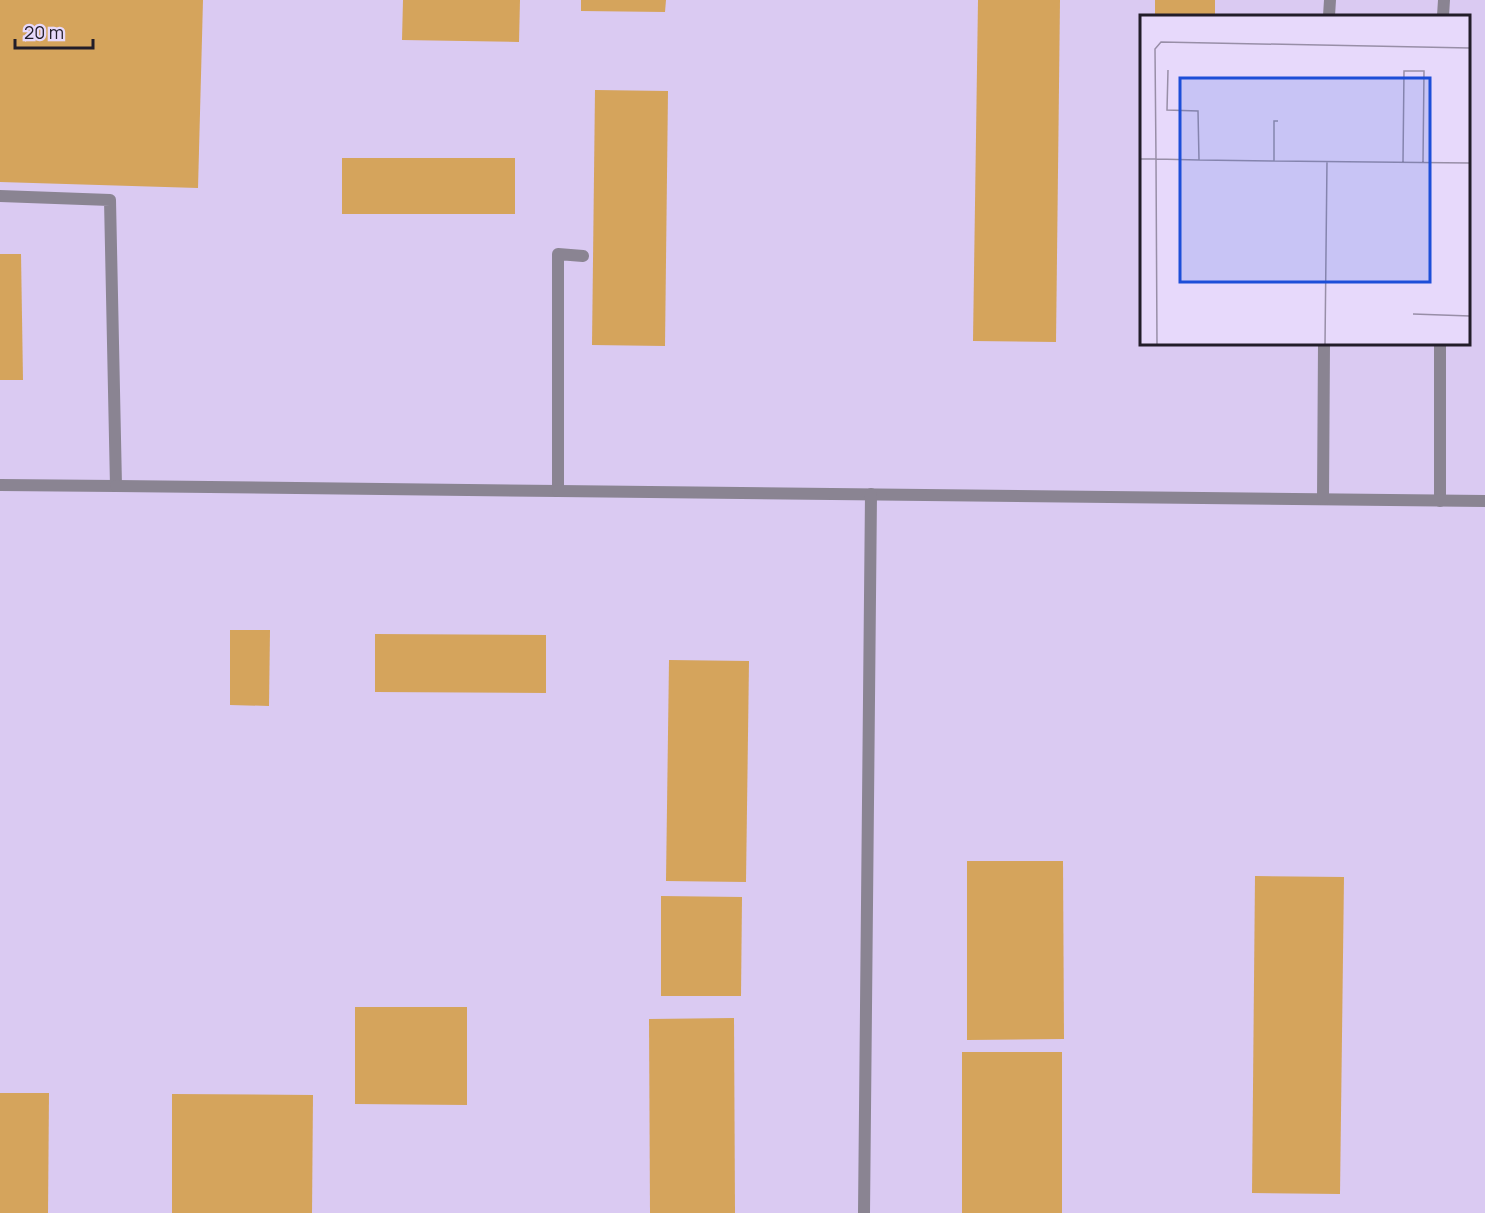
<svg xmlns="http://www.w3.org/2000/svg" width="1485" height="1213" font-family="Manrope,sans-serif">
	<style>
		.built { fill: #dacaf2; fill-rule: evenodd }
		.building { fill: #d5a45c }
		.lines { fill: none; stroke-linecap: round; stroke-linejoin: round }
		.lane { stroke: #8a8492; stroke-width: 12 }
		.inset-road { fill: none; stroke: #988ea7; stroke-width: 1.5 }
		.view { fill: #1d4ed8; fill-opacity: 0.15; stroke: #1d4ed8; stroke-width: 3 }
		.inset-edge { fill: none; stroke: #221d29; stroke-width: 3 }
	</style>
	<rect width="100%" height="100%" fill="#e7d9fb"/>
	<path class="built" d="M0,0H1485V1213H0ZM1142,16H1468V344H1142Z"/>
	<g class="building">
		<polygon points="0,0 203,0 198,188 0,182"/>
		<polygon points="403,0 520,0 519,42 402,40"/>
		<polygon points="581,0 666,0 665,12 581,11"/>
		<polygon points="978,0 1060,0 1056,342 973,341"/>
		<rect x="1155" y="0" width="60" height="16"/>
		<polygon points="595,90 668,91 665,346 592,345"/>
		<rect x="342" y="158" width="173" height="56"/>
		<polygon points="0,254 21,254 23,380 0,380"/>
		<polygon points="230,630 270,630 269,706 230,705"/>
		<polygon points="375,634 546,635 546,693 375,692"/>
		<polygon points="669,660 749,661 746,882 666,881"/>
		<polygon points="967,861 1063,861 1064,1039 967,1040"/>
		<polygon points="1255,876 1344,877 1340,1194 1252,1193"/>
		<polygon points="661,896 742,897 741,996 661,996"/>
		<polygon points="355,1007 467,1007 467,1105 355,1104"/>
		<polygon points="734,1018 735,1213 650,1213 649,1019"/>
		<rect x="962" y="1052" width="100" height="161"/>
		<polygon points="0,1093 49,1093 48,1213 0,1213"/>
		<polygon points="172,1094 313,1095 312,1213 172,1213"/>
	</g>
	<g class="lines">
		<g class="lane">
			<polyline points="1329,16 1330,0"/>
			<polyline points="1443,16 1444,0"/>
			<polyline points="0,196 110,200 116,486 0,485"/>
			<polyline points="1440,344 1440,501"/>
			<polyline points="116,486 558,491 558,254 583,256"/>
			<polyline points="558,491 1485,501"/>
			<polyline points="1323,499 1324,344"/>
			<polyline points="864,1213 871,494"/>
		</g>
	</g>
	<g transform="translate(1140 15)">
		<rect width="330" height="330" fill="#e7d9fb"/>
		<path class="inset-road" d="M0,144H16L15,34L21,27L330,33M59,145L134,146V106H138M134,146L330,148M263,147L264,56H284L283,147M273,299L330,301M17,330L16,144L59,145L58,96L27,95L28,55M185,330L187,146"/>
		<path class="view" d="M40,63H290V267H40Z"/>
		<rect width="330" height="330" class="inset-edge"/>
	</g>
	<path d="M15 39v9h78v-9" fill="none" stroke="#221d29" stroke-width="3"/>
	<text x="24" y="39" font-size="18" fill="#221d29" stroke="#e7d9fb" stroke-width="4.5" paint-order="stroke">20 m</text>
</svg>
